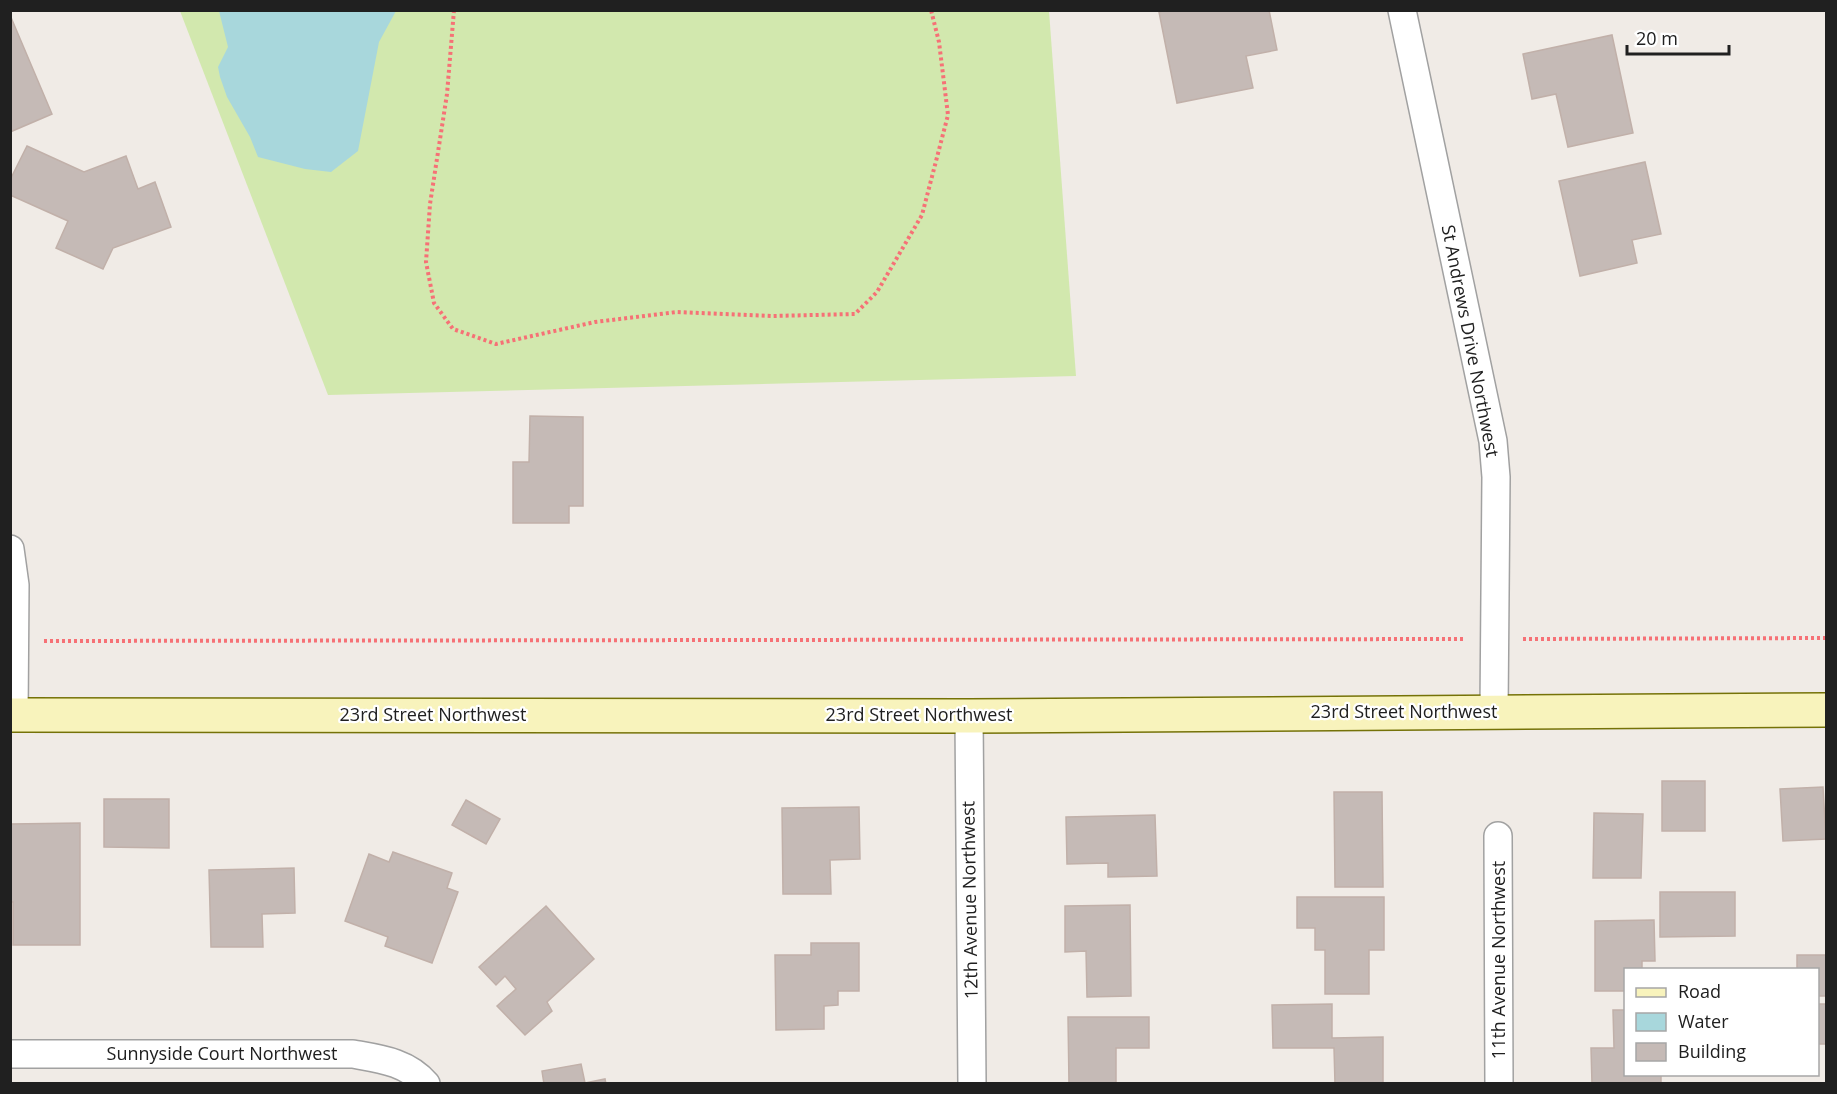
<svg xmlns="http://www.w3.org/2000/svg" width="1837" height="1094" font-family="'Open Sans',sans-serif">
	<style>
		.grass { fill: #d2e8ae }
		.water { fill: #a8d7dc }
		.building { fill: #c5bab6; stroke: #c1b0a9; stroke-width: 1.5 }
		.lines { fill: none; stroke-linecap: round; stroke-linejoin: round }
		.street-casing { stroke: #a1a1a1; stroke-width: 30 }
		.secondary-casing { stroke: #757208; stroke-width: 36 }
		.path { stroke: #f67176; stroke-width: 4; stroke-dasharray: 3 3; stroke-linecap: butt }
		.street { stroke: #fff; stroke-width: 27 }
		.secondary { stroke: #f8f3bc; stroke-width: 33 }
		.labels { text-anchor: middle; stroke-width: 4.5; stroke-linejoin: round; paint-order: stroke }
		.street-label { font-size: 18px; fill: #202020; stroke: #fff }
	</style>
	<rect width="100%" height="100%" fill="#f0ebe6"/>
	<polygon class="grass" points="180,11 1049,11 1076,376 328,395"/>
	<polygon class="water" points="219,11 396,11 379,42 358,151 331,172 305,169 258,157 250,137 227,97 220,77 218,67 228,47"/>
	<g class="building">
		<polygon points="1166,10 1269,10 1277,50 1246,56 1253,88 1177,103 1159,12"/>
		<polygon points="10,15 52,114 10,132"/>
		<polygon points="1612,35 1633,133 1568,147 1556,94 1532,99 1523,54"/>
		<polygon points="27,146 84,172 126,156 138,189 155,182 171,227 113,248 103,269 56,248 68,221 10,195 10,180"/>
		<polygon points="1645,162 1661,234 1632,240 1637,263 1580,276 1559,181"/>
		<polygon points="530,416 583,417 583,506 569,506 569,523 513,523 513,462 529,462"/>
		<rect x="1662" y="781" width="43" height="50"/>
		<polygon points="1823,787 1826,839 1783,841 1780,789"/>
		<polygon points="1334,792 1382,792 1383,887 1335,887"/>
		<polygon points="104,799 169,799 169,848 104,847"/>
		<polygon points="466,800 500,819 486,844 452,825"/>
		<polygon points="859,807 860,859 830,860 831,894 783,894 782,808"/>
		<polygon points="1594,813 1643,814 1641,878 1593,878"/>
		<polygon points="1155,815 1157,876 1108,877 1108,863 1067,864 1066,817"/>
		<polygon points="80,823 80,945 13,945 13,902 10,902 10,824"/>
		<polygon points="393,852 452,873 447,888 458,892 432,963 385,946 388,937 345,921 369,854 389,862"/>
		<polygon points="294,868 295,913 262,914 263,947 211,947 209,870"/>
		<polygon points="1660,892 1735,892 1735,936 1660,937"/>
		<polygon points="1297,897 1384,897 1384,950 1369,950 1369,994 1325,994 1325,950 1315,950 1315,928 1297,928"/>
		<polygon points="1130,905 1131,996 1087,997 1086,951 1065,952 1065,906"/>
		<polygon points="546,906 594,959 547,1002 552,1011 525,1035 497,1006 516,989 505,976 496,985 479,967"/>
		<polygon points="1654,920 1655,961 1642,961 1642,970 1626,970 1626,991 1595,991 1595,921"/>
		<polygon points="811,943 859,943 859,991 838,991 838,1005 824,1006 824,1029 776,1030 775,955 811,955"/>
		<polygon points="1797,955 1826,955 1826,996 1818,996 1818,970 1797,970"/>
		<polygon points="1332,1004 1332,1038 1383,1037 1383,1084 1335,1084 1334,1048 1273,1048 1272,1005"/>
		<rect x="1818" y="1004" width="8" height="40"/>
		<polygon points="1613,1010 1626,1010 1626,1074 1661,1074 1661,1084 1592,1084 1591,1048 1614,1048"/>
		<polygon points="1068,1017 1149,1017 1149,1048 1116,1048 1116,1084 1069,1084"/>
		<polygon points="581,1064 585,1083 605,1079 606,1084 544,1084 542,1071"/>
	</g>
	<g class="lines">
		<g class="street-casing">
			<g id="street">
				<polyline points="1402,10 1493,441 1496,477 1494,711"/>
				<polyline points="10,549 15,585 14,715"/>
				<polyline points="969,716 972,1084"/>
				<polyline points="1498,836 1499,1084"/>
				<path d="M10,1054H353C381,1059 407,1062 426,1084"/>
			</g>
		</g>
		<g class="secondary-casing">
			<polyline id="secondary" points="10,715 969,716 1826,710"/>
		</g>
		<g class="path">
			<polyline points="454,10 447,94 430,204 426,262 434,303 453,329 496,344 595,322 677,312 772,316 855,314 877,292 922,215 948,115 939,42 931,10"/>
			<polyline points="1523,639 1826,638"/>
			<polyline points="44,641 1465,639"/>
		</g>
		<use href="#street" class="street"/>
		<use href="#secondary" class="secondary"/>
	</g>
	<g class="labels">
		<g class="street-label">
			<text transform="translate(1470 341) rotate(79)" y="6">St Andrews Drive Northwest</text>
			<text x="1404" y="718">23rd Street Northwest</text>
			<text x="433" y="721">23rd Street Northwest</text>
			<text x="919" y="721">23rd Street Northwest</text>
			<text transform="translate(970 900) rotate(-91)" y="6">12th Avenue Northwest</text>
			<text transform="translate(1499 960) rotate(-90)" y="6">11th Avenue Northwest</text>
			<text x="222" y="1060">Sunnyside Court Northwest</text>
		</g>
	</g>
	<rect width="1837" height="1094" fill="none" stroke="#202020" stroke-width="24"/>
	<rect x="1624" y="968" width="195" height="108" fill="#ffffff" stroke="#a6a6a6" stroke-width="1.5"/>
	<rect x="1636" y="988" width="30" height="9" fill="#f8f3bc" stroke="#a6a6a6" stroke-width="1.5"/>
	<text x="1678" y="998" font-size="18" fill="#202020">Road</text>
	<rect x="1636" y="1013" width="30" height="18" fill="#a8d7dc" stroke="#a6a6a6" stroke-width="1.5"/>
	<text x="1678" y="1028" font-size="18" fill="#202020">Water</text>
	<rect x="1636" y="1043" width="30" height="18" fill="#c5bab6" stroke="#a6a6a6" stroke-width="1.5"/>
	<text x="1678" y="1058" font-size="18" fill="#202020">Building</text>
	<path d="M1627 45v9h102v-9" fill="none" stroke="#202020" stroke-width="3"/>
	<text x="1636" y="45" font-size="18" fill="#202020" stroke="#ffffff" stroke-width="4.5" paint-order="stroke">20 m</text>
</svg>
